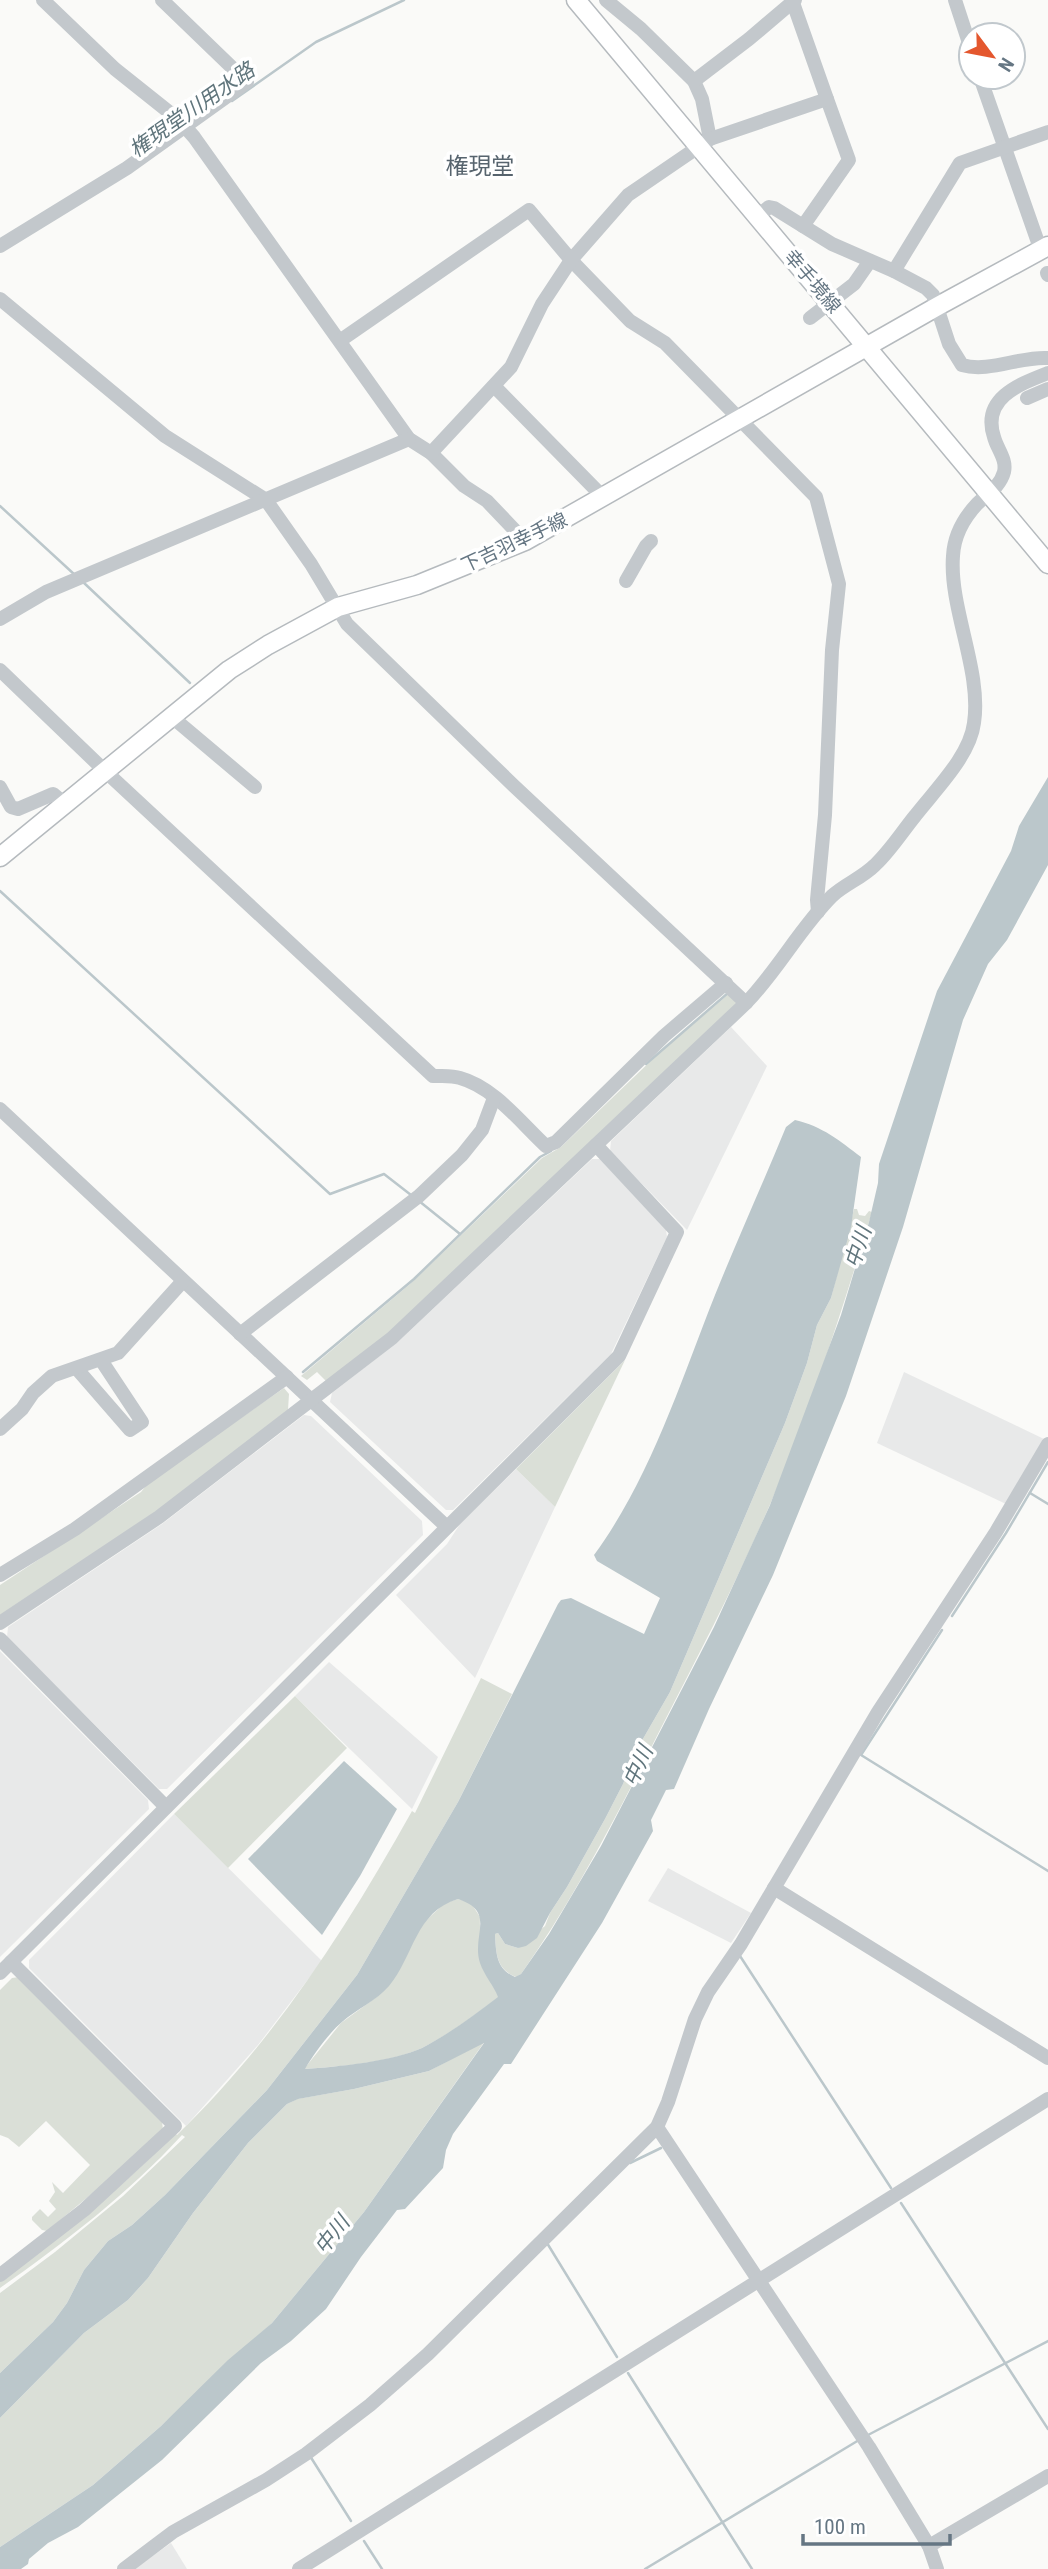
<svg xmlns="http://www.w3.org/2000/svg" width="1048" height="2569" font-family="'Roboto Condensed','Noto Sans JP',sans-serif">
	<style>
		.built { fill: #e8e9e9 }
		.green { fill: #dadfd7 }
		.water { fill: #bbc7cb; fill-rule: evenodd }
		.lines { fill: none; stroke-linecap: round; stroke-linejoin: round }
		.stream { stroke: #bbc7cb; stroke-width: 2.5 }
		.major-casing { stroke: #b5babe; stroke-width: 21 }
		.minor { stroke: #c3c8cc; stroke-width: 14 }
		.major { stroke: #fff; stroke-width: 18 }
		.labels { text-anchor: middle; stroke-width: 7; stroke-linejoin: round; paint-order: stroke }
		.street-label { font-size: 19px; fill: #657683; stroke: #fff }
		.water-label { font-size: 21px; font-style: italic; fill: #60757c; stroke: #fff }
		.quarter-label { font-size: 23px; fill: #57646e; stroke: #fff }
	</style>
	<rect width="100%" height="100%" fill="#fafaf8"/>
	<g class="built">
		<polygon points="731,1027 767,1066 687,1230 610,1151 611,1141"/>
		<polygon points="592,1159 600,1159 666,1230 667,1237 611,1354 453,1510 446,1510 330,1402 332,1393 401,1339"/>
		<polygon points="904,1372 1044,1439 1006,1504 877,1443"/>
		<polygon points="304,1415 311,1416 422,1521 423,1535 167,1789 159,1789 7,1637 8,1627 162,1524"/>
		<polygon points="516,1469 555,1507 475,1678 396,1595 447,1544 460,1524"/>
		<polygon points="0,1651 148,1800 149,1809 0,1957"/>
		<polygon points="329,1662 438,1757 412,1809 295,1696"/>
		<polygon points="174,1814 322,1961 258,2045 186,2126 29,1968 29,1960"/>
		<polygon points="668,1868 751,1913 731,1943 648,1901"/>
		<polygon points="171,2543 187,2569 134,2569"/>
	</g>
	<g class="green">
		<polygon points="730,993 737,1004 386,1336 326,1381 317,1372 307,1380 301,1376 410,1284 542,1158 561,1147 658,1054"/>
		<path d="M854,1209H857L859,1215L865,1216L869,1211L872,1212L869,1222C842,1310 814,1398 779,1483C745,1566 703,1646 662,1726C619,1811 576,1896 521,1974L516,1977C496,1969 496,1953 495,1934L498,1933L505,1944L518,1948L545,1926L550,1913L567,1887L605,1819L623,1784L636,1751L670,1692L785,1423L807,1363L817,1325L831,1298Z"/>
		<polygon points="625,1360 555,1507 516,1469"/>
		<polygon points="284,1388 289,1394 288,1410 161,1508 0,1617 0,1585 141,1492 150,1481"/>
		<path d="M481,1678L512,1694L458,1802L357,1975L267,2090L165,2195L132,2225L108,2241L84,2270L67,2303L53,2322L0,2373V2293L55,2252L123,2196L185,2137L182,2135C129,2193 64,2243 0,2288V2281C61,2235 122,2189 175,2133L177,2135C275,2040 346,1929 412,1811L415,1813Z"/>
		<polygon points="295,1696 347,1748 228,1868 174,1814"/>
		<path d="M458,1899L471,1903L480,1917C479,1947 485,1969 499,1997C474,2015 450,2034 422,2048C392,2062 338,2067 304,2069L341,2023L378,1996L422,1924L445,1903Z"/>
		<polygon points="19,1977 162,2121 163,2130 113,2176 47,2231 42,2230 32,2220 32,2217 40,2209 48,2217 56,2209 49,2201 55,2192 52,2182 63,2193 90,2165 46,2121 19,2147 8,2138 0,2135 0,1990 12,1978"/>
		<polygon points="485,2041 364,2212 272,2323 161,2426 93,2485 0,2547 0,2418 84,2333 128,2300 148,2278 193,2213 248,2143 287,2104 297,2099 354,2089 429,2071"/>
	</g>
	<g class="water">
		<path d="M1048,777V865L1007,940L988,964L963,1020L903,1227L846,1396L773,1575L709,1709L674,1789L666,1790L651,1820L653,1831L602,1923L511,2064H504L453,2134L446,2150L443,2168L405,2209L397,2210L361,2257L326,2309L291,2341L261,2363L162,2460L78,2527L48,2543L29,2559L28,2564L21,2569H0V2547L93,2485L161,2426L228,2360L272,2323L364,2212L484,2043L429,2071L354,2089L298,2099L287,2104L248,2143L193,2213L148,2278L128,2300L84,2333L0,2418V2373L53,2322L67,2303L84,2270L108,2241L132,2225L165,2195L267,2090L357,1975L458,1802L558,1604L561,1600L571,1598L644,1634L660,1598L597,1561L594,1555C651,1477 680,1383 715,1295C738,1238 763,1183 786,1127L795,1120C822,1126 840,1141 861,1157L851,1227L831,1298L817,1325L807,1363L785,1423L670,1692L636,1751L623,1784L605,1819L567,1887L550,1913L537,1938L526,1946L518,1948L505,1944L498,1933L495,1934C496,1953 496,1969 515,1977L521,1974L549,1934L601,1846L714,1627L770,1505L841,1315L869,1222L878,1183L879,1164L937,991L1011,851L1019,826ZM458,1899C497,1912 471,1935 480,1963C484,1975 494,1986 498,1997C474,2015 449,2034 422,2048C394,2061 337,2067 305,2069C314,2054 328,2034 342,2022C357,2009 376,2001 389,1986C414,1956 415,1912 458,1899Z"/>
		<polygon points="344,1761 397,1809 360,1876 322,1935 248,1859"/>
	</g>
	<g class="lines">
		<g class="stream">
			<polyline points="232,101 316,42 404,0"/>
			<polyline points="0,506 75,575"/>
			<polyline points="83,582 190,683"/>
			<polyline points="0,891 330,1194 384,1174 411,1195"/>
			<polyline points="646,1064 728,993"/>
			<polyline points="419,1201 460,1234"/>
			<polyline points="303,1372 414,1279 540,1157 551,1151"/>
			<polyline points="1030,1493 1048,1504"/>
			<polyline points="952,1616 1006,1533 1048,1462"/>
			<polyline points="942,1630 861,1755 1048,1871"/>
			<polyline points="740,1956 891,2188"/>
			<polyline points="630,2163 661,2148"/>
			<polyline points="901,2203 1048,2429"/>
			<polyline points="547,2243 617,2357"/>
			<polyline points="628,2373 752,2569"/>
			<polyline points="868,2435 1048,2341"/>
			<polyline points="310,2456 351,2521"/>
			<polyline points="364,2541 382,2569"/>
			<polyline points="645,2569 859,2440"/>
		</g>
		<g class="major-casing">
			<g id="major">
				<polyline points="576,0 1048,564"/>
				<polyline points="0,857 229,670 268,645 338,607 417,585 525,541 938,306 1048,246"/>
			</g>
		</g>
		<g class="minor">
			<polyline points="43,0 115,69 179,120 194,137 409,439 431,453 464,486 487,501 525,541"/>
			<polyline points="606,0 641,29 694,81 702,99 710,139"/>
			<polyline points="955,0 971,49"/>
			<polyline points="980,77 1041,251"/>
			<polyline points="694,81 749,39 795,0"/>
			<path d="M758,216L769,207L774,208L832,244L894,271L926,288L933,295L949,344L962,365C989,373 1020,356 1048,358"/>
			<polyline points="803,226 849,160 827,99"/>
			<polyline points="0,246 127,168 247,82 162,0"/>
			<polyline points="894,271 960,163 1048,132"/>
			<polyline points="1047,273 1048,275"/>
			<polyline points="0,299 165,436 266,500 311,564 347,624 514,786 746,1003"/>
			<polyline points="810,318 854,284 870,261"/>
			<polyline points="341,340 529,210 571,260 630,321 665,343 816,497 839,584 832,650 825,815 817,900 818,912"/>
			<polyline points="494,386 603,497"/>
			<polyline points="1027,398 1048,389"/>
			<polyline points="431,453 511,367 542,304 571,260 628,195 710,139 827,99 792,0"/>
			<polyline points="626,581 646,546 651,541"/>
			<polyline points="0,619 46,592 409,439"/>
			<path d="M0,670L105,771L433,1076C442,1076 452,1075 460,1078C494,1087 522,1124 546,1146L556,1142L664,1036L726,983"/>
			<polyline points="172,717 255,787"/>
			<polyline points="0,787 11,807 18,809 53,794 65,804"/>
			<polyline points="0,1109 447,1527"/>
			<polyline points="240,1334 419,1196 462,1155 482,1130 494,1098"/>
			<polyline points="77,1369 130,1430 142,1422 101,1360"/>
			<polyline points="0,1429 22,1409 33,1393 52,1376 118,1353 183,1281"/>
			<polyline points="0,1575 75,1529 287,1377"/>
			<path d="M0,1623L159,1517L392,1338L746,1003C778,970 800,928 832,896C845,884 862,878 875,865C890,851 902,832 915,816C935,790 970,756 974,723C982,671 949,608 953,556C954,536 964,518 977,504C987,494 1000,487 1004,472C1007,459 997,449 994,437C981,398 1020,384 1048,373"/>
			<polyline points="0,1639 166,1807"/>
			<polyline points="774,1888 1048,2058"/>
			<polyline points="0,1973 619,1356 677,1232 596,1145"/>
			<polyline points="657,2127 869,2447 929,2546 937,2569"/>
			<polyline points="0,2275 84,2210 175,2126 11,1962"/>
			<polyline points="929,2546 1048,2476"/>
			<polyline points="124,2569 173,2532 266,2480 306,2454 370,2405 428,2354 657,2127 668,2102 695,2019 708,1992 741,1944 878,1712 996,1532 1048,1444"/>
			<polyline points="299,2569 1048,2099"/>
		</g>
		<use href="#major" class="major"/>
	</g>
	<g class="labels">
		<g class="street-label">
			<text transform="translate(813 281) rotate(50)" y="7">幸手境線</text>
			<text transform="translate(514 542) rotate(-25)" y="7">下吉羽幸手線</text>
		</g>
		<g class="water-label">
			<text transform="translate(192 110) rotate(-35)" y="7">権現堂川用水路</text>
			<text transform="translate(858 1247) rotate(-72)" y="7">中川</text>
			<text transform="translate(638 1766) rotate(-65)" y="7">中川</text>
			<text transform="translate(332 2235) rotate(-52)" y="7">中川</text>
		</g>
		<g class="quarter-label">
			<text x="480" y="174">権現堂</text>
		</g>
	</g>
	<g transform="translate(992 56) rotate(122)"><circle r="33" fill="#ffffff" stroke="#c1c8cd" stroke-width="2"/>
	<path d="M0-5L12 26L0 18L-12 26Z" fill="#e4572e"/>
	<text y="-10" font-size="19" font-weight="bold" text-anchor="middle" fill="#657683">N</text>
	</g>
	<path d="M803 2534v10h147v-10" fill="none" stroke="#657683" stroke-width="3.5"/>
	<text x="814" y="2534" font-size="21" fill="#657683" stroke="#ffffff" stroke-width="5" paint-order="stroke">100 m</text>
</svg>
